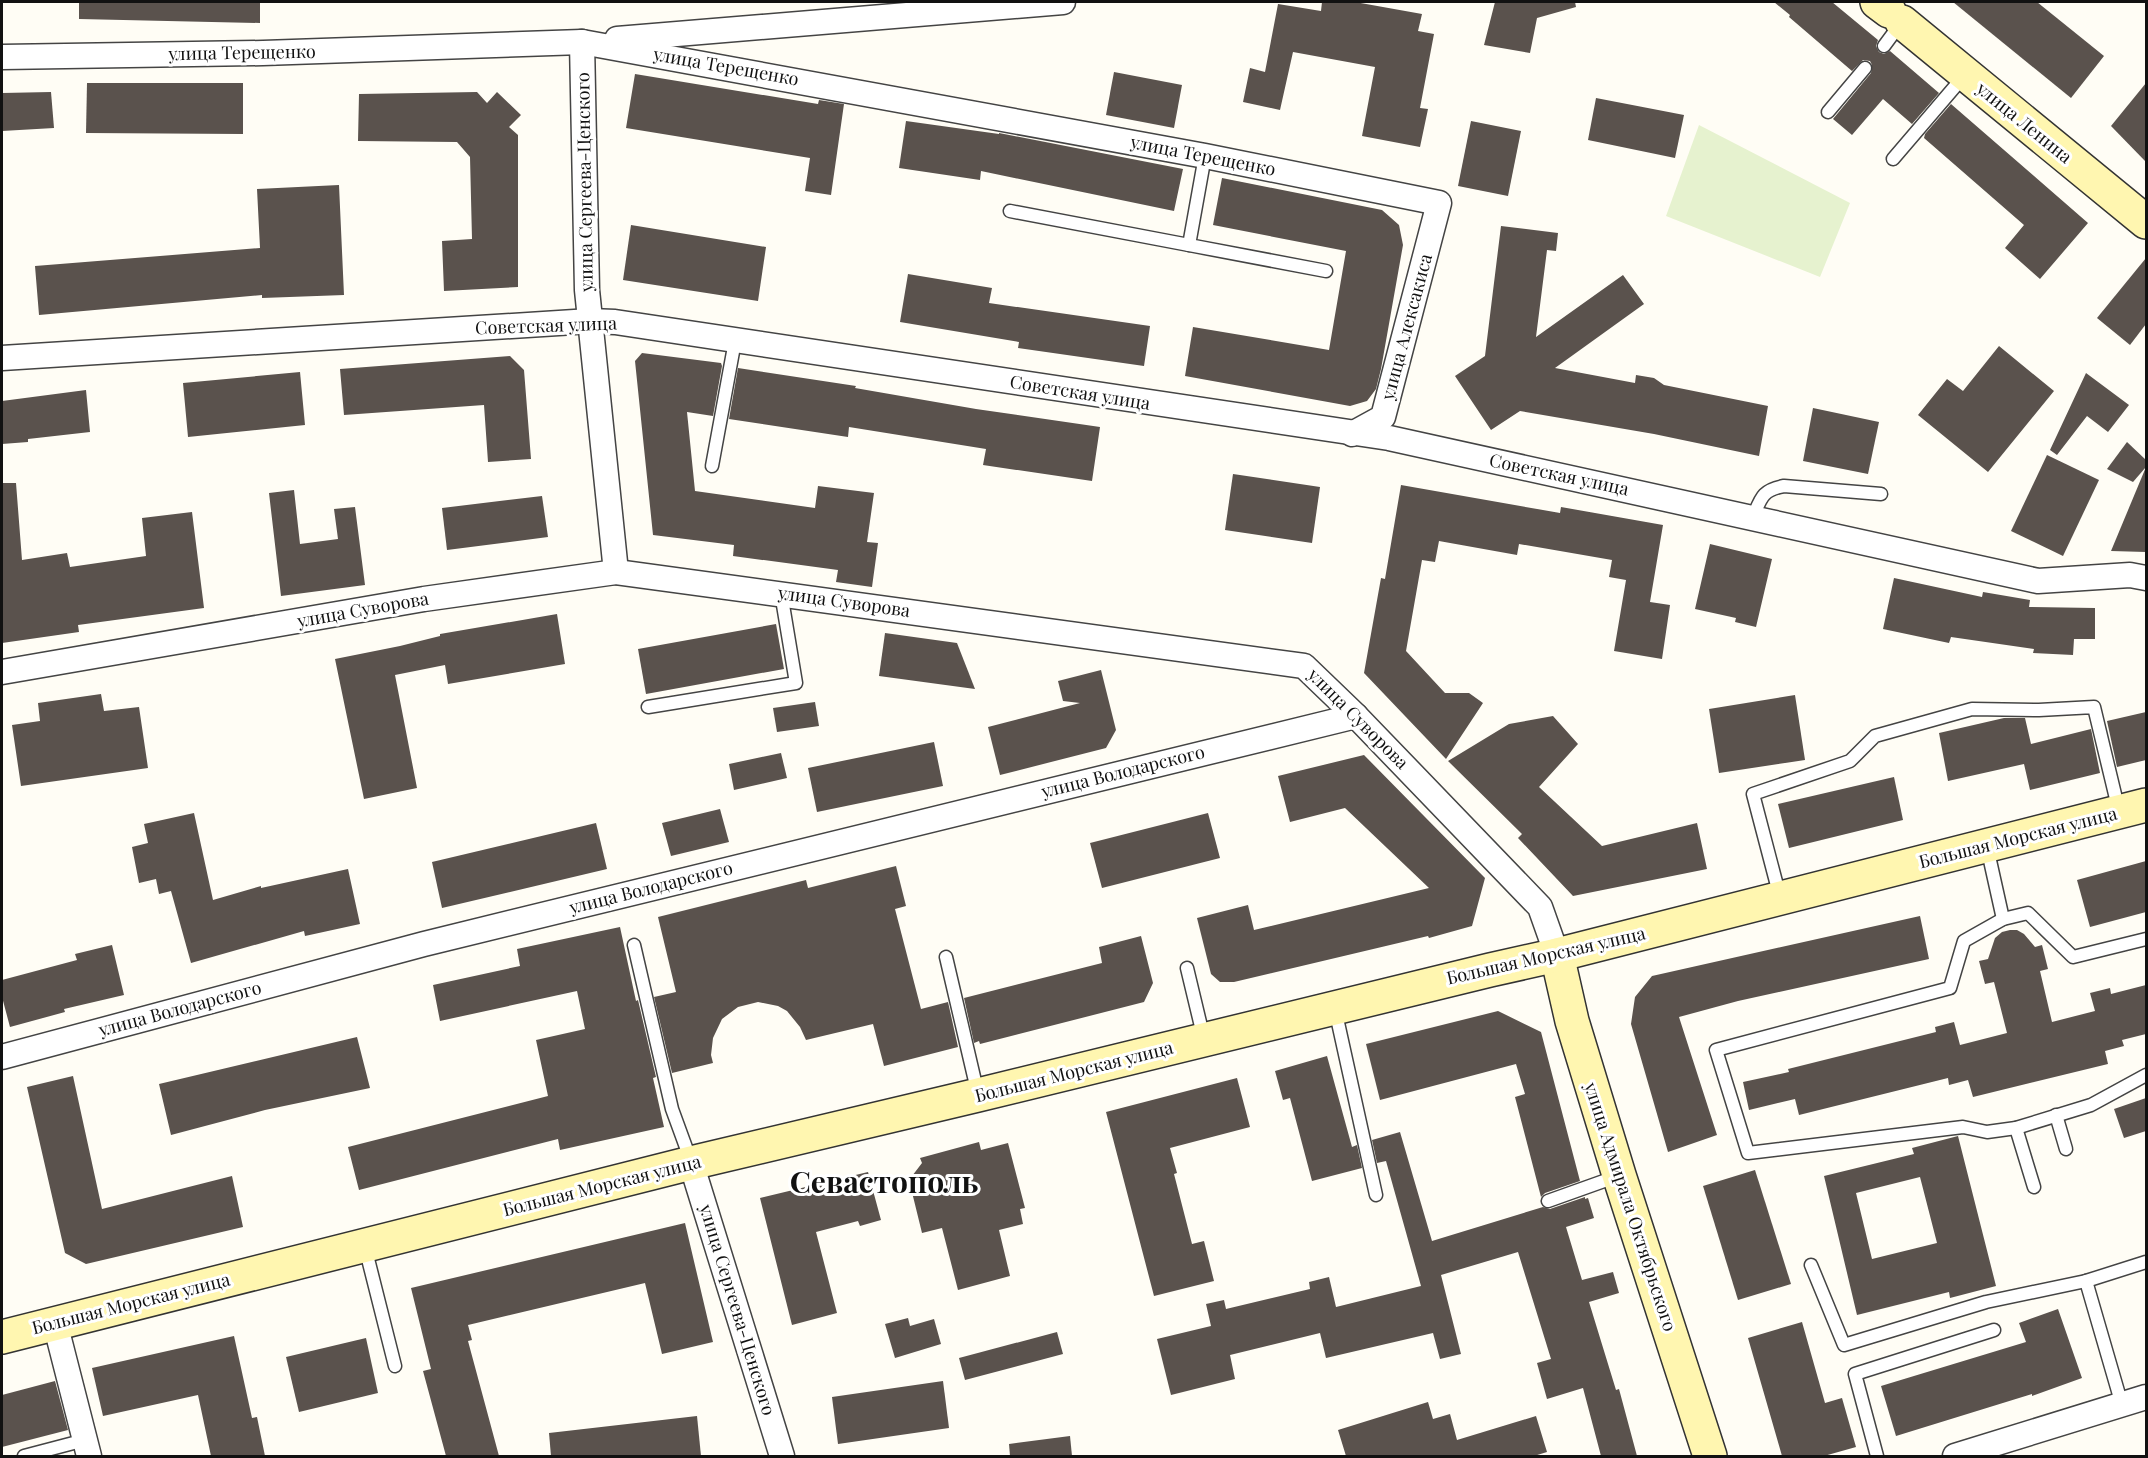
<svg xmlns="http://www.w3.org/2000/svg" width="2148" height="1458" font-family="'Playfair Display',serif">
	<style>
		.pitch { fill: #e6f2cf }
		.building { fill: #5a524d; fill-rule: evenodd }
		.lines { fill: none; stroke-linecap: round; stroke-linejoin: round }
		.service-casing { stroke: #444; stroke-width: 15 }
		.minor-casing { stroke: #444; stroke-width: 27 }
		.secondary-casing { stroke: #333; stroke-width: 36 }
		.service { stroke: #fff; stroke-width: 12 }
		.minor { stroke: #fff; stroke-width: 24 }
		.secondary { stroke: #fff6b0; stroke-width: 33 }
		.labels { text-anchor: middle; stroke-width: 6; stroke-linejoin: round; paint-order: stroke }
		.street-label { font-size: 18px; fill: #111; stroke: #fff }
		.town-label { font-size: 30px; font-weight: bold; fill: #111; stroke: #fff }
	</style>
	<rect width="100%" height="100%" fill="#fffdf5"/>
	<polygon class="pitch" points="1699,125 1850,203 1820,277 1666,216"/>
	<g class="building">
		<polygon points="79,2 260,2 260,23 79,19"/>
		<polygon points="1322,2 1355,2 1422,14 1418,31 1434,34 1420,108 1428,109 1420,147 1362,136 1375,67 1293,52 1280,110 1243,102 1250,68 1265,72 1278,4 1321,11"/>
		<polygon points="1495,2 1575,2 1576,7 1537,18 1530,53 1484,45"/>
		<polygon points="1774,2 1832,2 1878,40 1876,46 1879,52 1884,54 1890,51 1939,93 1912,124 1883,99 1852,135 1833,119 1871,73 1872,65 1870,61 1863,60 1852,71 1789,17 1790,15"/>
		<polygon points="1953,2 2037,2 2104,56 2071,98"/>
		<polygon points="1114,72 1182,85 1174,128 1106,115"/>
		<polygon points="635,74 818,104 819,100 844,104 831,195 805,191 810,158 626,128"/>
		<polygon points="87,83 243,83 243,134 86,133"/>
		<polygon points="2146,83 2146,162 2111,126"/>
		<polygon points="51,92 54,128 2,131 2,93"/>
		<polygon points="477,92 487,103 497,92 521,115 509,127 518,135 518,287 444,291 442,241 472,239 470,157 457,142 358,141 359,94"/>
		<polygon points="1596,98 1684,115 1675,158 1588,140"/>
		<polygon points="1951,104 2088,223 2040,279 2005,248 2024,225 1924,138 1925,134"/>
		<polygon points="906,121 999,134 999,133 1183,169 1174,211 981,171 980,180 899,168"/>
		<polygon points="1471,121 1521,131 1508,196 1458,186"/>
		<polygon points="1222,178 1382,210 1399,225 1403,245 1381,369 1376,389 1367,401 1350,406 1185,376 1193,327 1329,350 1346,251 1213,225"/>
		<polygon points="339,185 344,295 262,298 262,295 39,315 35,266 260,248 257,189"/>
		<polygon points="631,225 766,247 758,301 623,280"/>
		<polygon points="1501,226 1558,233 1556,251 1547,250 1536,337 1623,275 1644,304 1555,368 1635,383 1636,375 1654,378 1664,385 1768,406 1759,456 1654,434 1520,411 1491,430 1455,376 1485,356"/>
		<polygon points="2146,258 2146,324 2130,345 2097,318"/>
		<polygon points="908,274 992,288 989,303 1150,326 1144,366 1018,348 1019,342 900,322"/>
		<polygon points="1999,346 2054,391 1988,472 1918,415 1947,379 1963,391"/>
		<polygon points="642,353 721,363 722,366 713,416 687,412 695,491 815,508 818,486 874,493 867,542 878,543 872,587 836,582 838,570 733,556 734,545 653,535 635,361"/>
		<polygon points="510,356 524,370 531,459 488,462 484,405 344,415 340,369"/>
		<polygon points="738,368 856,386 855,388 976,409 1100,427 1092,481 983,465 986,449 849,427 848,437 729,419"/>
		<polygon points="300,372 305,425 188,437 183,383"/>
		<polygon points="2086,373 2129,405 2108,432 2087,416 2057,455 2050,450"/>
		<polygon points="86,390 90,432 28,439 28,442 2,444 2,401"/>
		<polygon points="1813,408 1879,422 1868,474 1803,461"/>
		<polygon points="2127,442 2146,460 2146,467 2133,482 2107,469"/>
		<polygon points="2047,455 2099,480 2063,556 2011,531"/>
		<polygon points="2146,467 2146,552 2111,551"/>
		<polygon points="1233,474 1320,487 1312,543 1225,530"/>
		<polygon points="2,483 16,483 22,560 67,553 70,567 146,556 142,518 192,512 204,608 78,625 79,632 2,643"/>
		<polygon points="1401,485 1560,513 1561,507 1663,525 1650,602 1670,605 1662,659 1614,651 1626,580 1609,577 1612,560 1519,544 1517,555 1439,541 1435,562 1422,560 1406,651 1445,693 1469,693 1483,703 1446,759 1364,673 1381,578 1385,579"/>
		<polygon points="294,490 300,544 338,539 334,509 355,507 365,585 281,596 269,493"/>
		<polygon points="542,496 548,537 447,550 442,508"/>
		<polygon points="1710,544 1772,559 1756,627 1735,622 1736,618 1695,609"/>
		<polygon points="1894,578 1982,597 1983,592 2030,600 2029,607 2095,608 2095,639 2074,639 2073,655 2033,653 2034,649 1951,637 1949,643 1883,629"/>
		<polygon points="557,614 565,664 448,684 445,665 395,675 417,788 364,799 335,659 400,646 440,636 440,634"/>
		<polygon points="776,624 784,669 646,694 638,649"/>
		<polygon points="885,633 957,643 975,689 879,676"/>
		<polygon points="1101,670 1116,730 1106,748 1000,775 988,727 1080,703 1063,701 1058,681"/>
		<polygon points="101,694 104,711 139,707 148,768 21,786 12,725 40,721 38,703"/>
		<polygon points="1795,695 1805,760 1719,773 1709,709"/>
		<polygon points="815,702 819,726 777,732 773,708"/>
		<polygon points="2146,712 2146,760 2117,767 2107,721"/>
		<polygon points="1553,716 1578,744 1539,787 1602,846 1697,823 1707,869 1573,896 1518,838 1522,834 1448,761 1509,724"/>
		<polygon points="2004,718 2025,718 2031,744 2091,729 2100,773 2030,790 2024,764 1948,781 1939,733"/>
		<polygon points="934,742 943,786 817,812 808,768"/>
		<polygon points="781,753 787,778 734,790 729,764"/>
		<polygon points="1364,755 1485,878 1472,926 1429,938 1428,936 1234,982 1220,982 1211,974 1197,918 1248,905 1254,930 1429,888 1345,808 1290,822 1278,776"/>
		<polygon points="1894,777 1903,820 1789,848 1778,804"/>
		<polygon points="720,809 729,842 671,856 662,823"/>
		<polygon points="194,813 213,900 261,886 261,888 348,869 360,924 305,936 304,931 191,963 171,891 159,894 156,879 139,883 132,847 148,843 144,824"/>
		<polygon points="1208,813 1220,858 1102,888 1090,843"/>
		<polygon points="596,823 607,869 442,908 432,862"/>
		<polygon points="2146,861 2146,912 2090,927 2077,880"/>
		<polygon points="896,866 906,906 895,909 921,1009 948,1002 958,1047 884,1066 873,1024 806,1040 800,1027 787,1011 778,1006 758,1002 738,1007 722,1019 713,1038 711,1055 713,1063 672,1073 654,997 676,992 658,917 806,880 808,888"/>
		<polygon points="1920,916 1929,959 1738,1001 1679,1017 1717,1135 1668,1152 1631,1024 1635,997 1652,976"/>
		<polygon points="620,927 636,1001 638,1000 656,1077 653,1078 664,1127 560,1150 558,1139 359,1190 348,1147 548,1096 536,1040 585,1029 577,991 440,1021 433,985 520,966 517,949"/>
		<polygon points="2010,930 2017,930 2024,934 2035,947 2042,945 2048,969 2040,971 2052,1022 2095,1011 2090,993 2110,988 2111,994 2146,985 2146,1034 2122,1040 2124,1046 2105,1051 2108,1064 1973,1097 1968,1080 1949,1085 1948,1078 1799,1115 1795,1099 1749,1110 1743,1082 1789,1072 1788,1069 1936,1032 1935,1027 1954,1022 1960,1045 2007,1033 1994,982 1985,984 1979,961 1988,959 1995,938 2002,932"/>
		<polygon points="1141,936 1153,983 1144,1002 980,1044 979,1041 974,1043 964,998 1102,963 1099,947"/>
		<polygon points="112,945 124,995 64,1009 65,1012 10,1027 2,997 2,980 77,960 75,954"/>
		<polygon points="1498,1011 1541,1032 1580,1181 1545,1193 1541,1197 1515,1097 1525,1094 1516,1064 1380,1100 1366,1044"/>
		<polygon points="357,1037 370,1088 265,1110 171,1135 159,1084"/>
		<polygon points="1327,1056 1352,1147 1357,1145 1362,1168 1312,1181 1290,1098 1283,1100 1275,1071"/>
		<polygon points="73,1076 102,1209 232,1176 243,1227 86,1264 65,1253 27,1087"/>
		<polygon points="1237,1078 1250,1127 1170,1148 1177,1173 1174,1174 1192,1244 1204,1241 1214,1281 1154,1296 1106,1112"/>
		<polygon points="2146,1098 2146,1131 2124,1138 2114,1109"/>
		<polygon points="1400,1132 1432,1241 1543,1207 1550,1209 1585,1197 1585,1199 1588,1198 1594,1218 1566,1227 1582,1280 1613,1272 1619,1293 1589,1302 1616,1390 1619,1389 1637,1456 1601,1456 1583,1388 1547,1399 1537,1363 1551,1359 1518,1252 1441,1275 1461,1354 1440,1359 1433,1333 1326,1358 1320,1333 1230,1355 1235,1379 1171,1395 1157,1339 1211,1326 1206,1304 1224,1300 1226,1309 1310,1289 1309,1282 1329,1277 1336,1307 1421,1286 1386,1161 1377,1163 1372,1140"/>
		<path d="M1958,1136L1996,1286L1950,1298L1949,1292L1857,1315L1824,1176L1914,1154L1912,1148ZM1920,1177L1937,1243L1872,1259L1856,1193Z"/>
		<polygon points="979,1142 981,1150 1008,1143 1025,1208 1020,1209 1023,1224 999,1230 1010,1276 958,1290 942,1228 922,1233 909,1180 922,1163 920,1158"/>
		<polygon points="1755,1170 1791,1284 1738,1300 1703,1186"/>
		<polygon points="868,1172 881,1220 860,1226 858,1221 816,1232 837,1313 792,1325 760,1198"/>
		<polygon points="685,1223 713,1342 662,1354 645,1283 468,1325 472,1340 468,1341 499,1456 446,1456 423,1371 431,1369 411,1288"/>
		<polygon points="2058,1309 2082,1378 2032,1396 2032,1394 1896,1436 1881,1386 2026,1342 2019,1323"/>
		<polygon points="908,1318 910,1326 934,1319 941,1344 895,1358 885,1324"/>
		<polygon points="1802,1322 1825,1403 1842,1398 1856,1447 1824,1456 1782,1456 1748,1338"/>
		<polygon points="1057,1332 1063,1354 965,1380 959,1358"/>
		<polygon points="234,1336 252,1418 257,1417 265,1456 211,1456 198,1395 103,1416 92,1368"/>
		<polygon points="366,1338 378,1393 299,1412 286,1357"/>
		<polygon points="55,1381 68,1430 2,1447 2,1395"/>
		<polygon points="943,1381 949,1428 838,1444 832,1397"/>
		<polygon points="1428,1402 1433,1419 1450,1414 1457,1440 1536,1416 1547,1452 1534,1456 1346,1456 1338,1430"/>
		<polygon points="697,1416 701,1456 551,1456 549,1433"/>
		<polygon points="1070,1436 1072,1456 1010,1456 1009,1444"/>
	</g>
	<g class="lines">
		<g class="service-casing">
			<g id="service">
				<polyline points="1884,46 1901,23"/>
				<polyline points="1828,112 1865,68"/>
				<polyline points="1205,156 1189,245 1326,271"/>
				<polyline points="1893,159 1964,76"/>
				<polyline points="1010,211 1189,245"/>
				<polyline points="712,466 735,341"/>
				<path d="M1753,517C1761,498 1762,490 1784,486L1881,494"/>
				<polyline points="648,707 796,683 781,593"/>
				<polyline points="1987,847 2003,919"/>
				<polyline points="1780,897 1753,794 1850,761 1875,736 1972,709 2039,710 2094,707 2119,811"/>
				<polyline points="2146,939 2073,957 2028,913 2003,919 1964,941 1950,988 1716,1050 1748,1153 1963,1127 1987,1132 2016,1128 2091,1105 2146,1075"/>
				<polyline points="634,945 672,1109 691,1161"/>
				<polyline points="946,957 978,1094"/>
				<polyline points="1187,968 1204,1039"/>
				<polyline points="1335,1009 1376,1195"/>
				<polyline points="2056,1115 2066,1149"/>
				<polyline points="2016,1128 2034,1187"/>
				<polyline points="1548,1201 1618,1176"/>
				<polyline points="365,1247 395,1366"/>
				<polyline points="1811,1265 1844,1345 1986,1302 2086,1281 2146,1262"/>
				<polyline points="2086,1281 2122,1405"/>
				<polyline points="24,1456 85,1440"/>
				<polyline points="1877,1456 1855,1374 1994,1330"/>
			</g>
		</g>
		<g class="minor-casing">
			<g id="minor">
				<polyline points="617,39 1063,2"/>
				<polyline points="582,42 587,290 616,572"/>
				<polyline points="2,57 263,53 582,42 1205,156 1439,203 1383,417 1352,434"/>
				<polyline points="2,358 590,321 615,322 1389,438 2038,581 2130,575 2146,578"/>
				<polyline points="2,672 424,599 616,572 1304,666 1356,716 1540,907 1557,955"/>
				<polyline points="2,1057 424,944 1356,716"/>
				<polyline points="691,1163 782,1456"/>
				<polyline points="55,1323 89,1456"/>
				<polyline points="1955,1456 2146,1397"/>
			</g>
		</g>
		<g class="secondary-casing">
			<g id="secondary">
				<polyline points="1877,2 1889,11"/>
				<polyline points="1902,22 2146,222"/>
				<polyline points="1557,955 1572,1021 1619,1175 1710,1456"/>
				<polyline points="2,1337 691,1163 978,1095 1490,970 1557,955 2146,805"/>
			</g>
		</g>
		<use href="#service" class="service"/>
		<use href="#minor" class="minor"/>
		<use href="#secondary" class="secondary"/>
	</g>
	<g class="labels">
		<g class="street-label">
			<text transform="translate(242 53) rotate(-1)" y="6">улица Терещенко</text>
			<text transform="translate(726 67) rotate(10)" y="6">улица Терещенко</text>
			<text transform="translate(2024 123) rotate(39)" y="6">улица Ленина</text>
			<text transform="translate(1203 156) rotate(11)" y="6">улица Терещенко</text>
			<text transform="translate(585 182) rotate(-91)" y="6">улица Сергеева-Ценского</text>
			<text transform="translate(546 326) rotate(-2)" y="6">Советская улица</text>
			<text transform="translate(1407 327) rotate(-75)" y="6">улица Алексакиса</text>
			<text transform="translate(1080 393) rotate(9)" y="6">Советская улица</text>
			<text transform="translate(1559 475) rotate(12)" y="6">Советская улица</text>
			<text transform="translate(844 602) rotate(8)" y="6">улица Суворова</text>
			<text transform="translate(363 610) rotate(-10)" y="6">улица Суворова</text>
			<text transform="translate(1358 719) rotate(45)" y="6">улица Суворова</text>
			<text transform="translate(1123 772) rotate(-14)" y="6">улица Володарского</text>
			<text transform="translate(2018 838) rotate(-14)" y="6">Большая Морская улица</text>
			<text transform="translate(651 888) rotate(-14)" y="6">улица Володарского</text>
			<text transform="translate(1546 956) rotate(-13)" y="6">Большая Морская улица</text>
			<text transform="translate(180 1009) rotate(-15)" y="6">улица Володарского</text>
			<text transform="translate(1074 1072) rotate(-14)" y="6">Большая Морская улица</text>
			<text transform="translate(602 1186) rotate(-14)" y="6">Большая Морская улица</text>
			<text transform="translate(1630 1207) rotate(72)" y="6">улица Адмирала Октябрьского</text>
			<text transform="translate(131 1304) rotate(-14)" y="6">Большая Морская улица</text>
			<text transform="translate(737 1310) rotate(73)" y="6">улица Сергеева-Ценского</text>
		</g>
		<g class="town-label">
			<text x="884" y="1193">Севастополь</text>
		</g>
	</g>
	<rect width="2148" height="1458" fill="none" stroke="#111111" stroke-width="6"/>
</svg>
